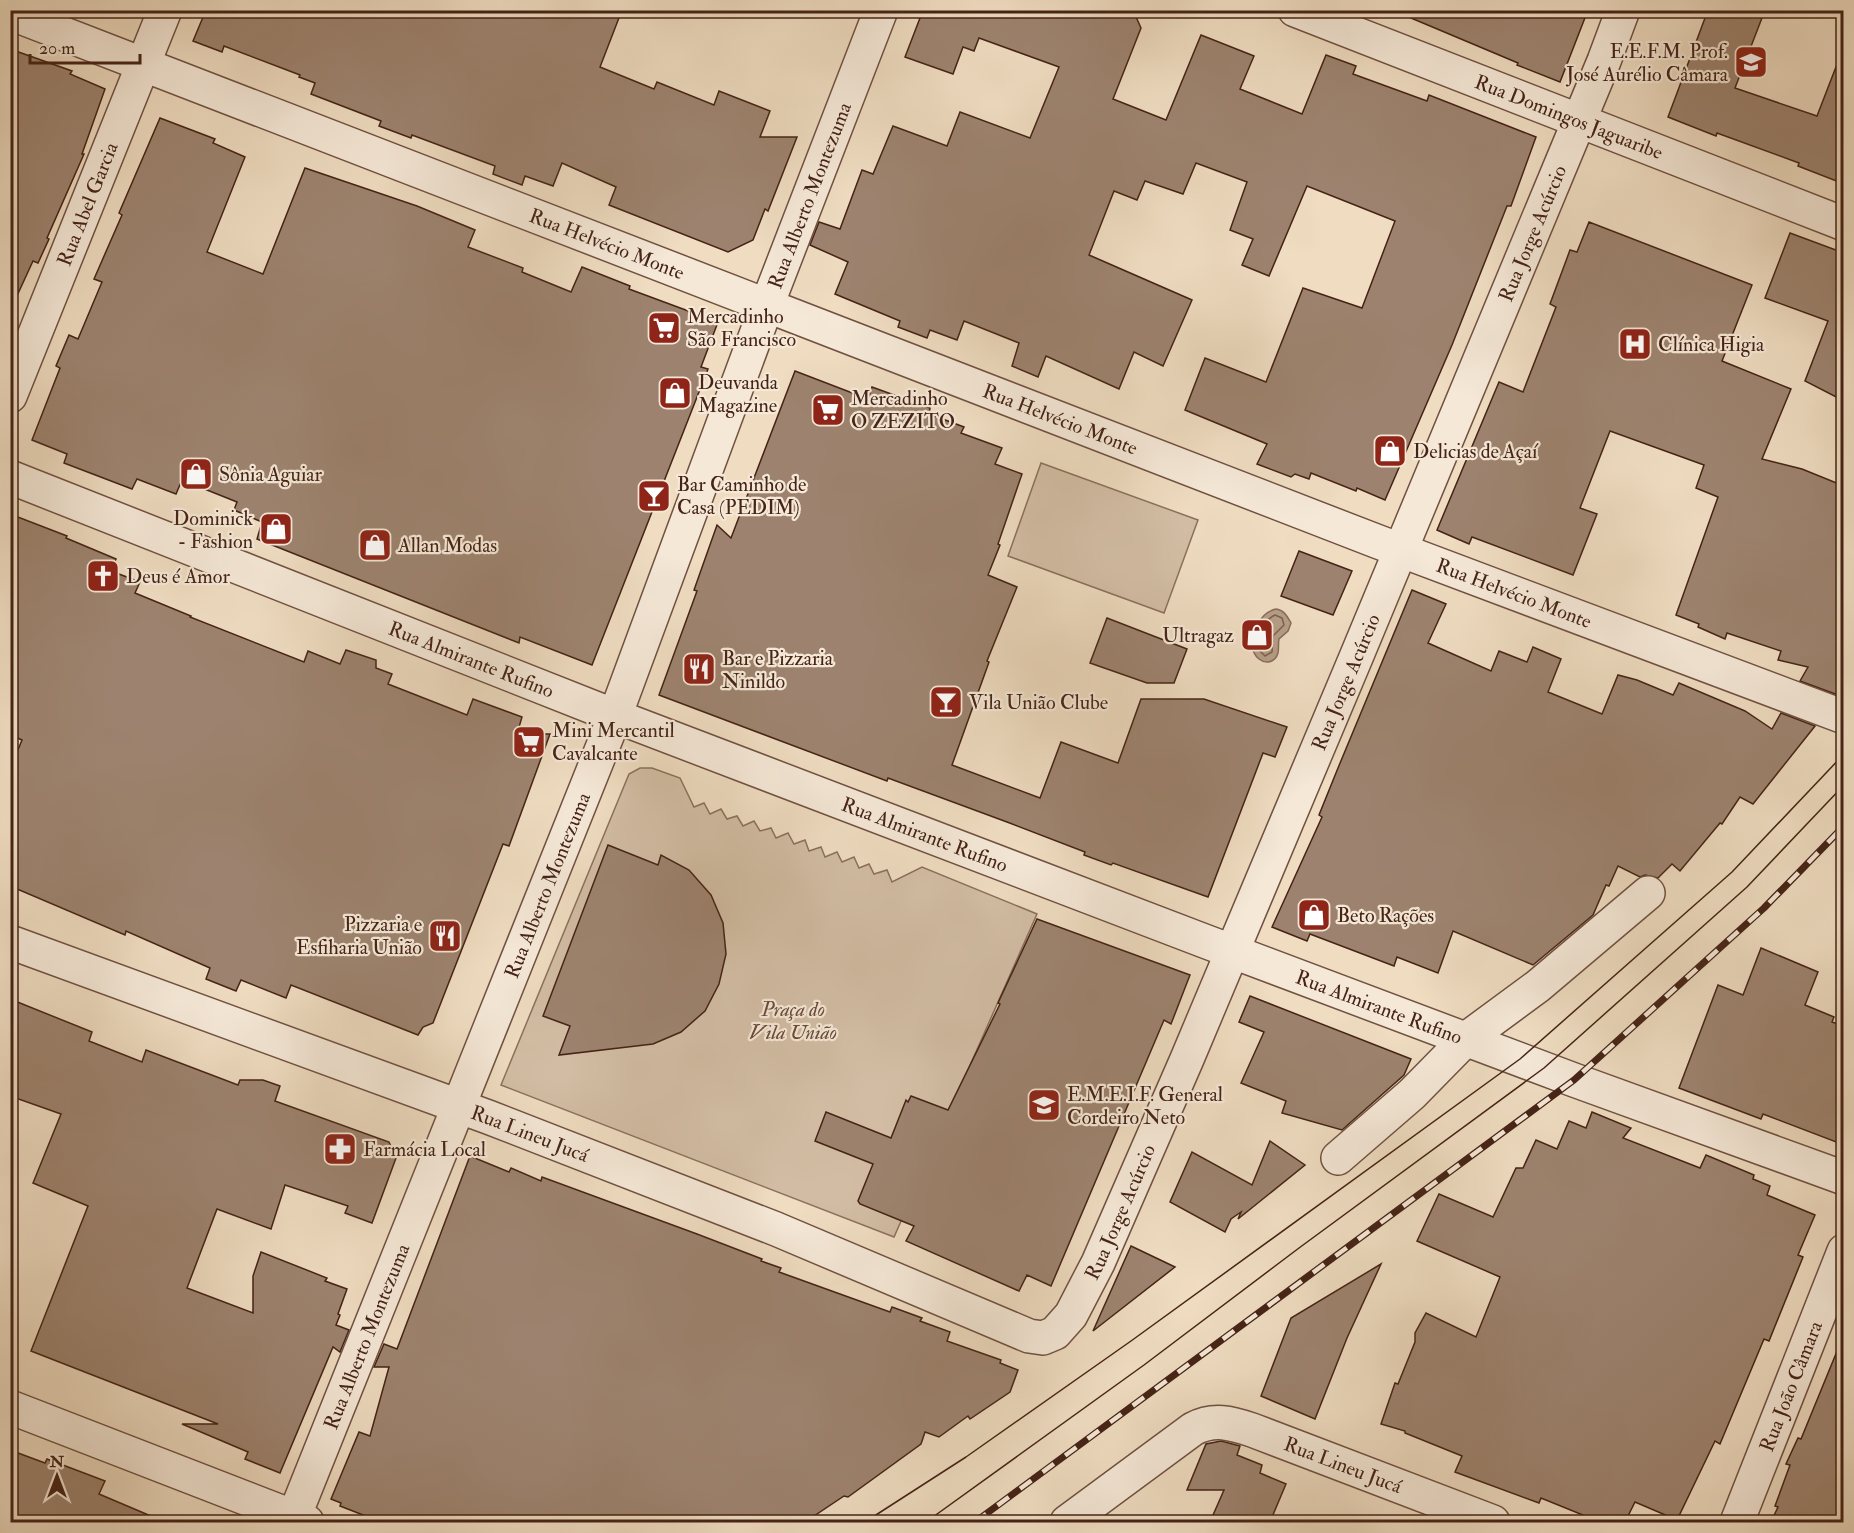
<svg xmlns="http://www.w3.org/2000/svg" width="1854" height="1533" font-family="'IM FELL Double Pica',serif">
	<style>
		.green { fill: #d2bda4; stroke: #8c705d; stroke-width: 1.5 }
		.water { fill: #b59d87; stroke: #886c5a; stroke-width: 1.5 }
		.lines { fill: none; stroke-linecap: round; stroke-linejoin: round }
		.shore { stroke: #7d604e; stroke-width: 1.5 }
		.building { fill: #9d836f; stroke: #452316; stroke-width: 1.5 }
		.minor-casing { stroke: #705141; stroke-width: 36 }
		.minor { stroke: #f5e8d7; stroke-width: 33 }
		.tram { stroke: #452316; stroke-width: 1.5 }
		.rail-casing { stroke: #452316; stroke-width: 7 }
		.rail { stroke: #f5e8d7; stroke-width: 4.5; stroke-dasharray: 14; stroke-linecap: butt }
		.labels { text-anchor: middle; stroke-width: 4.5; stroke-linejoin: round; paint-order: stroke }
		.poi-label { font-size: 20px; fill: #452316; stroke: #f5e8d7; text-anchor: start }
		.street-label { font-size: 20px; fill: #452316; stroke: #f5e8d7 }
		.park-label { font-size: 20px; font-style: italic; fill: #684a3a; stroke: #f5e8d7 }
	</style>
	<rect width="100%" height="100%" fill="#efdcc1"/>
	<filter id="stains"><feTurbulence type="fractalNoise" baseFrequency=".00333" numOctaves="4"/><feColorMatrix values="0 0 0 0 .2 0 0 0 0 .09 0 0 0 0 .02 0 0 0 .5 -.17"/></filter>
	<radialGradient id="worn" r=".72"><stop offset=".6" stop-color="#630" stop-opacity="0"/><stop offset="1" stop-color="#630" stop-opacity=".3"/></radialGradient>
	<g class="green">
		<polygon points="1041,463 1198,520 1164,613 1008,556"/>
		<polygon points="640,768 652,768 680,778 694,807 704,803 710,814 721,809 727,819 737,816 743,826 754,821 760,831 771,828 776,838 788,833 794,844 805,840 809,851 821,847 825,857 837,852 842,862 854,857 859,868 869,864 874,874 887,870 892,882 922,867 1037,914 894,1237 501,1085 629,774"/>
	</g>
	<path class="water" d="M1276,609C1284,610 1287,616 1291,623L1288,631L1279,639C1278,643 1279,649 1278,653C1272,673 1239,658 1258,624C1262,616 1267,611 1276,609Z"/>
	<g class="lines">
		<path class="shore" d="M1275,615L1282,618L1284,625L1273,636L1272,652L1265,656L1258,649C1257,635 1263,621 1275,615Z"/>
	</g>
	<g class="building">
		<polygon points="206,10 622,10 600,67 654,89 657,82 714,105 719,91 770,111 760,137 797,137 768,211 765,209 753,240 728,252 609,205 616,187 562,163 553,186 525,176 522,185 493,174 495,166 412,135 411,138 379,126 381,121 311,94 315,83 299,77 300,75 224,46 222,52 193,41"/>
		<polygon points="914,10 1133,10 1141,28 1113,99 1166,120 1201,35 1254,56 1240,89 1302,114 1326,55 1356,66 1353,74 1427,101 1429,95 1536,137 1511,206 1507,206 1452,345 1385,500 1357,488 1356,491 1311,473 1309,479 1295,474 1291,477 1257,464 1267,444 1185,410 1205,358 1266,382 1303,288 1362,308 1395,221 1307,186 1269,276 1242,265 1253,239 1230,230 1247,182 1196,163 1183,194 1145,181 1137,200 1114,191 1089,255 1192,300 1163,366 1134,352 1119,389 1046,356 1038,377 1012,366 1019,343 964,321 957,340 930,330 927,338 898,327 900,321 835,294 848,262 810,245 819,222 840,229 862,170 873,174 893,126 947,146 960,112 1030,138 1059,67 979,38 974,51 963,47 953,74 905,57 920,18 913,16"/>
		<polygon points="1392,10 1588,10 1560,82 1517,65 1518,63"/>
		<polygon points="1708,10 1765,10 1735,88 1817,116 1841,54 1844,55 1844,184 1798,166 1799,163 1717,133 1716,136 1668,117"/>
		<polygon points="10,49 72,71 70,74 105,89 82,154 84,154 47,238 49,239 38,263 33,261 10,311"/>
		<polygon points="160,118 215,139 213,143 245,157 207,252 263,274 305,168 417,206 475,230 468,247 523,268 522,272 571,292 582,267 630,286 629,289 718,322 701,367 708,369 592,665 520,637 519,643 257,539 262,522 234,510 237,502 182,480 176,494 137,479 132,489 64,463 67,454 32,440 60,368 56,366 69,335 78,339 102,282 94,279 122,215 119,213"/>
		<polygon points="1589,222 1752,285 1722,361 1791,389 1762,459 1802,469 1844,486 1844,678 1840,676 1838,695 1800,681 1808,667 1778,660 1781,651 1727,633 1725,639 1698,627 1699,624 1676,615 1718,497 1696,488 1704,465 1610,431 1580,508 1597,514 1573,575 1472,537 1469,544 1437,530 1499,382 1523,392 1556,307 1550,304 1570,250 1577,252"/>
		<polygon points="1790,233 1844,253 1844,401 1805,381 1828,321 1765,298"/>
		<polygon points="795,371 868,399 872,387 930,408 929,414 964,427 961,433 1002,448 995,464 1022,474 998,544 1000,545 988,575 1017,587 987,661 989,662 952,765 1040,798 1061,742 1118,763 1141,699 1204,699 1287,727 1275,757 1263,753 1208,897 1113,863 1111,865 1084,855 1085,852 1007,822 888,778 887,781 659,695 697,591 694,590 717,525 731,538"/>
		<polygon points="10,514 67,536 66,538 116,559 111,571 140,582 135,593 191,616 190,617 304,662 308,651 340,664 346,650 376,660 376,668 392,674 388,684 467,715 473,699 522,717 517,734 550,734 509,846 503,844 433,1023 423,1027 418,1035 291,985 286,998 241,980 236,991 206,979 210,968 126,931 125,935 10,886 10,769 22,740 10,735"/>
		<polygon points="1299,551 1352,571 1333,615 1281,596"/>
		<polygon points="1412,590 1446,604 1428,643 1491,671 1499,651 1527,662 1533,647 1561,659 1548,692 1602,714 1618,675 1637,680 1673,695 1679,683 1745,711 1772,729 1781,713 1815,726 1753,804 1740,797 1722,824 1720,823 1680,871 1672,864 1658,878 1645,875 1640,877 1618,866 1609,886 1606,885 1593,915 1533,965 1453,931 1438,973 1397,957 1394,966 1310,934 1307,941 1272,927 1322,817 1319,815 1338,768"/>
		<polygon points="1107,618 1187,649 1174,683 1147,683 1090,663"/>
		<polygon points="608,845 658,865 661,855 689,870 711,895 723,923 726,954 719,984 705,1011 681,1032 653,1044 559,1055 570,1026 543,1016"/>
		<polygon points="1037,919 1190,975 1171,1024 1164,1020 1051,1286 1027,1275 1019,1291 906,1241 914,1226 860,1204 858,1201 873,1164 815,1141 826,1112 891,1138 906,1100 908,1102 911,1096 948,1110 1000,1004 998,1003"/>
		<polygon points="1761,948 1818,972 1805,1005 1834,1017 1832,1022 1844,1026 1844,1145 1763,1114 1761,1119 1679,1088 1718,985 1743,995"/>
		<polygon points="1250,996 1411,1059 1404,1075 1342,1130 1282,1113 1286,1101 1241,1083 1264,1032 1239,1022"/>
		<polygon points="10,999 92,1032 89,1041 142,1062 146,1050 238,1085 240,1080 263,1080 280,1086 275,1101 389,1142 396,1158 372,1223 345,1213 348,1206 285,1185 271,1229 217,1209 187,1288 253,1313 253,1276 261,1252 327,1278 325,1281 347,1289 338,1314 340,1315 336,1325 349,1330 340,1352 333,1347 280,1473 245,1459 248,1452 182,1424 218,1424 31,1351 88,1206 33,1183 61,1114 10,1096"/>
		<polygon points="1592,1112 1631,1128 1623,1138 1700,1168 1706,1155 1754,1175 1753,1179 1770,1186 1767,1195 1815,1215 1798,1255 1803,1257 1769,1341 1764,1339 1720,1444 1715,1441 1677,1520 1635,1502 1625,1522 1600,1522 1541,1498 1539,1503 1455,1472 1462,1456 1405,1433 1405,1431 1381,1424 1395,1383 1398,1384 1415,1342 1415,1333 1426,1313 1476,1337 1500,1277 1417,1241 1439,1194 1493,1217 1516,1168 1523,1168 1536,1140 1557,1149 1569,1121 1586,1128"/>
		<polygon points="1270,1141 1305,1165 1238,1219 1241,1212 1231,1219 1225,1232 1170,1202 1192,1152 1252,1185"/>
		<polygon points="470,1156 509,1172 511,1168 541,1181 542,1177 697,1234 762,1259 761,1261 781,1268 779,1272 890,1312 892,1307 922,1318 920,1321 950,1332 947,1341 1001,1360 1000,1363 1018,1370 1010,1392 970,1419 968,1416 939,1437 925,1432 921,1444 848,1497 844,1496 805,1522 381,1522 340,1506 341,1503 331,1499 359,1432 370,1436 389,1367 374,1367 384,1344 397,1349"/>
		<polygon points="1131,1246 1175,1267 1093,1331"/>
		<polygon points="1381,1264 1347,1338 1315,1419 1261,1396 1291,1318"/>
		<polygon points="1842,1339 1844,1340 1844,1522 1771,1522 1778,1507 1775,1506 1790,1465 1786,1464 1798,1438 1801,1439"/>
		<polygon points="1221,1441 1240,1446 1237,1455 1262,1465 1260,1473 1286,1484 1270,1522 1210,1522 1224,1490 1187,1490 1206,1444"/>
		<polygon points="10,1450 45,1463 47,1459 105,1481 99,1494 165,1522 10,1522"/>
	</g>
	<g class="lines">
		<g class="minor-casing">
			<g id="minor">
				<path id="s1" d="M1295,10L1844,224"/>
				<path id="s2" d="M10,13L1376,541L1844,717"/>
				<path id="s3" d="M10,396L165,10"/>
				<path id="s4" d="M10,477L615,716L1207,942L1574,1080L1844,1178"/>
				<path id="s5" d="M10,942L488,1117L776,1229L1029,1336L1043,1338L1055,1333L1071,1315L1098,1263L1187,1059L1357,655L1604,61L1623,10"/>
				<polyline points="1338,1158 1412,1094 1466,1039 1538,986 1648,893"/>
				<polyline points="10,1407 307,1522"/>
				<path id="s6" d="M292,1522L615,716L767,305L881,10"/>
				<path id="s7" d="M1067,1522L1193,1429C1214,1418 1231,1423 1252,1430L1493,1522"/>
				<path id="s8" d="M1737,1522L1844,1251"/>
			</g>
		</g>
		<use href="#minor" class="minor"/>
		<g class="tram">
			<polyline points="865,1522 966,1457 1131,1341 1520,1059 1732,872 1844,754"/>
			<polyline points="926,1522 1144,1365 1299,1248 1544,1068 1747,887 1844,785"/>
		</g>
		<g class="rail-casing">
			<polyline id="rail" points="975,1522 1574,1080 1764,908 1844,826"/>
		</g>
		<use href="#rail" class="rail"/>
	</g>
	<defs>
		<g id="school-square" transform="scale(1.725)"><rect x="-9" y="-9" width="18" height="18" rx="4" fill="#8f2418" stroke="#f5e8d7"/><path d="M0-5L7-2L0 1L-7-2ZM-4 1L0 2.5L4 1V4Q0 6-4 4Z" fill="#fff"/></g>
		<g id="supermarket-square" transform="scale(1.725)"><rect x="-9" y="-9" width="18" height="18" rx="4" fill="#8f2418" stroke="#f5e8d7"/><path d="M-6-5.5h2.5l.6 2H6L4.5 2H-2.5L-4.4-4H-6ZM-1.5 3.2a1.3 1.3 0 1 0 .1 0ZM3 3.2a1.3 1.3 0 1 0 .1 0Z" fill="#fff"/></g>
		<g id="hospital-square" transform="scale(1.725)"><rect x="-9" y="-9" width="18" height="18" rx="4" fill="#8f2418" stroke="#f5e8d7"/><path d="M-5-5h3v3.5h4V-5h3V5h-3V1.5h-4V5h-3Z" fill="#fff"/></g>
		<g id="shop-square" transform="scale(1.725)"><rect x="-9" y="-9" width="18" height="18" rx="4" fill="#8f2418" stroke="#f5e8d7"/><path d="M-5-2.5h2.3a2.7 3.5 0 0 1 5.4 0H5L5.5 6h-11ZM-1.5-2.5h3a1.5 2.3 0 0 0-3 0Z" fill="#fff"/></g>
		<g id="bar-square" transform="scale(1.725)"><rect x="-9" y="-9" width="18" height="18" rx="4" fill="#8f2418" stroke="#f5e8d7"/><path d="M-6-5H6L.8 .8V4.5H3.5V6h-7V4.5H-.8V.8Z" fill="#fff"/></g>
		<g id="church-square" transform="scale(1.725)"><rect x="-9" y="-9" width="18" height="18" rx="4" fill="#8f2418" stroke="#f5e8d7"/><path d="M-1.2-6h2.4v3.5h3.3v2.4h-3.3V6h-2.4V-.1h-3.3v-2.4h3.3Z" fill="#fff"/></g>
		<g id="restaurant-square" transform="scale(1.725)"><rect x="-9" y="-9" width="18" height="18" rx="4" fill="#8f2418" stroke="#f5e8d7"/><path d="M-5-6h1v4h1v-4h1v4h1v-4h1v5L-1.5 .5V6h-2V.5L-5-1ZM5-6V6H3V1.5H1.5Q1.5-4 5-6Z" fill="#fff"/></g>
		<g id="pharmacy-square" transform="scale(1.725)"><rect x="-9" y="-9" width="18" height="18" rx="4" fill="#8f2418" stroke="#f5e8d7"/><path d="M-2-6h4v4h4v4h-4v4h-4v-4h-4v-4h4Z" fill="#fff"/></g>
	</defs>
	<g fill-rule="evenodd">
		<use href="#school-square" x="1751" y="62"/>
		<use href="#supermarket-square" x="664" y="328"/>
		<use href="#hospital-square" x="1635" y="344"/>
		<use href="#shop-square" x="675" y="393"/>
		<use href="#supermarket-square" x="828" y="410"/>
		<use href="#shop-square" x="1390" y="451"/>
		<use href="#shop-square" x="196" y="474"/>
		<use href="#bar-square" x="654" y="496"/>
		<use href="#shop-square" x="276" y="529"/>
		<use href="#shop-square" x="375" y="545"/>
		<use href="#church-square" x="103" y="576"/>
		<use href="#shop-square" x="1257" y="635"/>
		<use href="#restaurant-square" x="699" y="669"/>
		<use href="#bar-square" x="946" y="702"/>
		<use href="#supermarket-square" x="529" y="742"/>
		<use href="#shop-square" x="1314" y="915"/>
		<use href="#restaurant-square" x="445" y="936"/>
		<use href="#school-square" x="1044" y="1105"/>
		<use href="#pharmacy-square" x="340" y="1149"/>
	</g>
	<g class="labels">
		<g class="poi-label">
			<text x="1728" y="58" text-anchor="end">E.E.F.M. Prof.<tspan x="1728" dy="23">José Aurélio Câmara</tspan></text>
			<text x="687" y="323">Mercadinho<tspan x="687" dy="23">São Francisco</tspan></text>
			<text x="1658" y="351">Clínica Higia</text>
			<text x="698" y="389">Deuvanda<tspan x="698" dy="23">Magazine</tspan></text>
			<text x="851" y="405">Mercadinho<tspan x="851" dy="23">O ZEZITO</tspan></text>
			<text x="1413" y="458">Delicias de Açaí</text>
			<text x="219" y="481">Sônia Aguiar</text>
			<text x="677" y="491">Bar Caminho de<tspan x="677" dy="23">Casa (PEDIM)</tspan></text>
			<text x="253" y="525" text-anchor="end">Dominick<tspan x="253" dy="23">- Fashion</tspan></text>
			<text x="398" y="552">Allan Modas</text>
			<text x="126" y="583">Deus é Amor</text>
			<text x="1234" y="642" text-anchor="end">Ultragaz</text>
			<text x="722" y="665">Bar e Pizzaria<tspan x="722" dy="23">Ninildo</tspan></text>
			<text x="969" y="709">Vila União Clube</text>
			<text x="552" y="737">Mini Mercantil<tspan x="552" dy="23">Cavalcante</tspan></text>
			<text x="1337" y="922">Beto Rações</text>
			<text x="422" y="931" text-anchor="end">Pizzaria e<tspan x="422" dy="23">Esfiharia União</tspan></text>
			<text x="1067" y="1101">E.M.E.I.F. General<tspan x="1067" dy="23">Cordeiro Neto</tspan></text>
			<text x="363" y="1156">Farmácia Local</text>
		</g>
		<g class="street-label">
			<text dy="7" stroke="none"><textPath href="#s1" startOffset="294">Rua Domingos Jaguaribe</textPath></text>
			<text dy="7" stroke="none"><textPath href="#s6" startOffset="1424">Rua Alberto Montezuma</textPath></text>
			<text dy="7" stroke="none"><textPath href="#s3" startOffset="207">Rua Abel Garcia</textPath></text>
			<text dy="7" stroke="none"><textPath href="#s5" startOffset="2320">Rua Jorge Acúrcio</textPath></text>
			<text dy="7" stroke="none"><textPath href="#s2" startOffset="640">Rua Helvécio Monte</textPath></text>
			<text dy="7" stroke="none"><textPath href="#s2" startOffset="1126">Rua Helvécio Monte</textPath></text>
			<text dy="7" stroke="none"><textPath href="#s2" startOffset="1612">Rua Helvécio Monte</textPath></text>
			<text dy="7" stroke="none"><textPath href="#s4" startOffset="496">Rua Almirante Rufino</textPath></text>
			<text dy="7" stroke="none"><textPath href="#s5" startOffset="1834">Rua Jorge Acúrcio</textPath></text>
			<text dy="7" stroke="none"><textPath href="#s4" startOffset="982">Rua Almirante Rufino</textPath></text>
			<text dy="7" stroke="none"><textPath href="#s6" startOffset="686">Rua Alberto Montezuma</textPath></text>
			<text dy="7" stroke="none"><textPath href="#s4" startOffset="1468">Rua Almirante Rufino</textPath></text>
			<text dy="7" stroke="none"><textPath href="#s5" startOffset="554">Rua Lineu Jucá</textPath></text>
			<text dy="7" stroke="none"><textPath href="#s5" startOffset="1258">Rua Jorge Acúrcio</textPath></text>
			<text dy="7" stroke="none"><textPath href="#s6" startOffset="200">Rua Alberto Montezuma</textPath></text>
			<text dy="7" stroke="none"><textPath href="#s8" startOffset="146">Rua João Câmara</textPath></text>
			<text dy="7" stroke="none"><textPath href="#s7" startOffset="315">Rua Lineu Jucá</textPath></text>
		</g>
		<g class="park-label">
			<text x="793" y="1016">Praça do<tspan x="793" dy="23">Vila União</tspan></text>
		</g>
	</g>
	<rect width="1854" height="1533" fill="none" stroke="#efdcc1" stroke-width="36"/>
	<rect x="12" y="12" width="1830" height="1509" fill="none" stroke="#452316" stroke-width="3"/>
	<rect x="18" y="18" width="1818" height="1497" fill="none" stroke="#452316" stroke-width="1.5"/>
	<g transform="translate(57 1476)" stroke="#f5e8d7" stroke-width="4.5" paint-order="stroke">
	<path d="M0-4.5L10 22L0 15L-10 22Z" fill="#452316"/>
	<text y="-9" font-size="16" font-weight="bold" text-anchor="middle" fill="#452316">N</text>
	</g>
	<path d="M30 54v9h110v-9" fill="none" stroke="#452316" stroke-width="3"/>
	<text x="39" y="54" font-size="18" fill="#452316" stroke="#f5e8d7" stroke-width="4.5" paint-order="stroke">20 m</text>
	<rect width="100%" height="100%" filter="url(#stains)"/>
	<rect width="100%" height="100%" fill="url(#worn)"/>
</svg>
